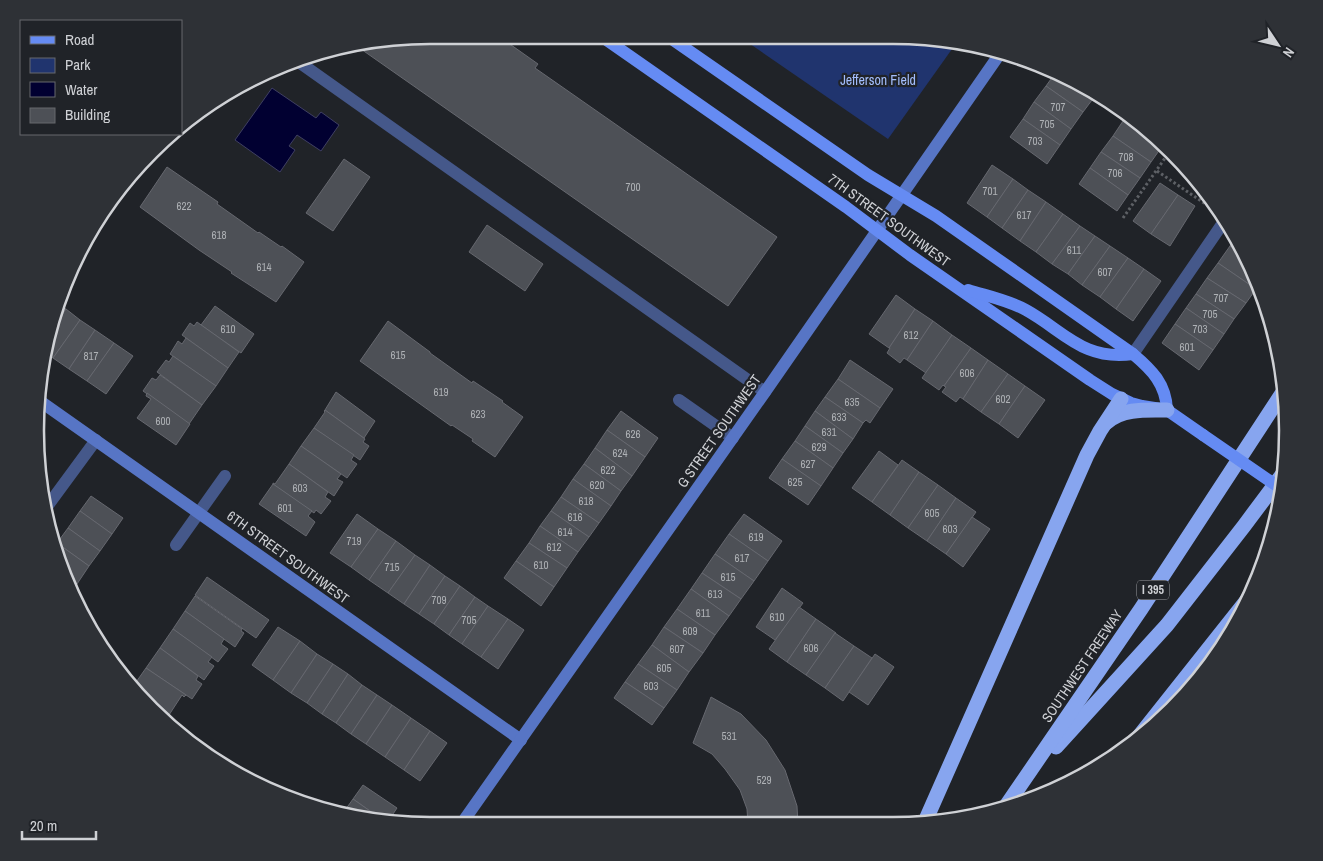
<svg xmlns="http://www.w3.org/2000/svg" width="1323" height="861" font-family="'Archivo Narrow',sans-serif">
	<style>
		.green { fill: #20346e }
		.water { fill: #010031; stroke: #3f3f62 }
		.building { fill: #4d5056; stroke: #66686f }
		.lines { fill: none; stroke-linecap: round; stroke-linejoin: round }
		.path { stroke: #5d6065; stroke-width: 3; stroke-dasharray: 2.5 2.5; stroke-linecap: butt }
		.lane { stroke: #45588a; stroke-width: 12 }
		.street { stroke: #45588a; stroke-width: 12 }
		.secondary { stroke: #5775c5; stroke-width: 12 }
		.primary { stroke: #658bf3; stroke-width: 12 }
		.highway { stroke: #87a5ef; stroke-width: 15 }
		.primary-bridge { stroke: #658bf3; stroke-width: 12 }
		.labels { text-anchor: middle; stroke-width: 4.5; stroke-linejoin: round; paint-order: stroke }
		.number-label { font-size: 11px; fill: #aeb1b5 }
		.shield { fill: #202328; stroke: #9a9da1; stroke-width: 1 }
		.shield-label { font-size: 12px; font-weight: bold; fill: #cfd1d5 }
		.park-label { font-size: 14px; fill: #a3befd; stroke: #202328 }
		.street-label { font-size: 14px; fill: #cfd1d5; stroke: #202328 }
		.rim { fill: none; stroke: #cfd1d5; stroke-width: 2.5 }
	</style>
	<rect width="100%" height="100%" fill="#202328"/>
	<polygon class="green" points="740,37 944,38 957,42 888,139"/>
	<polygon class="water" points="272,88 316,118 321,112 339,125 321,151 297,135 289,146 295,150 280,172 235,140"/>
	<g class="building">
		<polygon points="430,35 497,35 538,64 535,68 777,237 728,306 358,47"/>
		<polygon points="1056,72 1065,75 1095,96 1083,112 1046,86"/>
		<polygon points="1065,75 1067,76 1096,95 1095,96"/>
		<polygon points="1046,86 1083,112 1071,129 1034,102"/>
		<polygon points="1034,102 1071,129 1060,145 1023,119"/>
		<polygon points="1127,115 1153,133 1163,145 1125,118"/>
		<polygon points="1125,118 1163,145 1151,162 1113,136"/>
		<polygon points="1023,119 1060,145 1047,164 1010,137"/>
		<polygon points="1113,136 1151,162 1140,178 1101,152"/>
		<polygon points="1101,152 1140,178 1128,195 1090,168"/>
		<polygon points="344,159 370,177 333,231 306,213"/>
		<polygon points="992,165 1013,179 987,217 967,203"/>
		<polygon points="167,167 218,202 217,204 258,233 259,232 281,247 282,246 304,262 276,302 231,273 232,272 199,250 140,207"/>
		<polygon points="1090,168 1128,195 1117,211 1079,184"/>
		<polygon points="1013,179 1028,190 1002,228 987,217"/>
		<polygon points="1160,183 1178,195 1151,234 1133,221"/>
		<polygon points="1028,190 1046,202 1020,241 1002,228"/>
		<polygon points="1178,195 1195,206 1170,246 1151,234"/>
		<polygon points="1046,202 1063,214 1036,252 1020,241"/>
		<polygon points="1063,214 1080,226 1052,264 1036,252"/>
		<polygon points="487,225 543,264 525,291 469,252"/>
		<polygon points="1080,226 1095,236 1068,274 1052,264"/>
		<polygon points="1095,236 1110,246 1082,285 1068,274"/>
		<polygon points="1236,237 1247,255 1249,259 1230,246"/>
		<polygon points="1110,246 1128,258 1100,297 1082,285"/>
		<polygon points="1230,246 1249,259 1258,286 1256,289 1218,263"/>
		<polygon points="1128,258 1144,269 1116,309 1100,297"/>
		<polygon points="1218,263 1256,289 1246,303 1207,278"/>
		<polygon points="1144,269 1161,281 1133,321 1116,309"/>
		<polygon points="1207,278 1246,303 1234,319 1196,294"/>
		<polygon points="1196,294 1234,319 1224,334 1186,308"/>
		<polygon points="896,295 915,309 889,348 869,334"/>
		<polygon points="56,303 66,309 51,331"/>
		<polygon points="215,306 254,334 241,353 201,325"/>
		<polygon points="1186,308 1224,334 1213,350 1175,324"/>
		<polygon points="66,309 80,320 53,358 46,353 51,331"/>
		<polygon points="915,309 933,321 907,360 904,358 900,363 887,353 890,348 889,348"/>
		<polygon points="80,320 95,330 69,369 53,358"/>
		<polygon points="388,321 430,352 430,353 472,383 473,381 503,401 502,402 523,417 495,457 472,441 473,439 452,425 451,426 360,361"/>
		<polygon points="933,321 952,335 926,373 907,360"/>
		<polygon points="197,322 239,352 228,368 182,335 190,323 194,326"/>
		<polygon points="1175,324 1213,350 1199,370 1162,343"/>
		<polygon points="95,330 114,343 87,381 69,369"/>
		<polygon points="952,335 971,348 944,386 943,385 939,390 922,378"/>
		<polygon points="186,338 228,368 216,386 170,354 178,341 182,344"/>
		<polygon points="114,343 133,356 106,394 87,381"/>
		<polygon points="971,348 988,360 963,399 960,397 956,402 942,392 946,387 944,386"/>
		<polygon points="173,356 216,386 202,405 157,372 166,360 169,362"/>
		<polygon points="850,360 893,389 880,408 838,379"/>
		<polygon points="988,360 1008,374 981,412 963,399"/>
		<polygon points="1008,374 1025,386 999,424 981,412"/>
		<polygon points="160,375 202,405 189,424 143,391 152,378 156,380"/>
		<polygon points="838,379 880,408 870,423 866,420 863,423 825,397"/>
		<polygon points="1025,386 1045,400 1018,438 999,424"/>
		<polygon points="336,392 375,421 364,438 325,410"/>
		<polygon points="147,393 190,424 176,445 137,418 151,399 146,396"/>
		<polygon points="825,397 863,423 853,439 815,411"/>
		<polygon points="325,410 365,439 363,442 369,446 360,460 314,428 325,412 324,411"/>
		<polygon points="621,411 658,438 645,457 607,430"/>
		<polygon points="815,411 853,439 843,453 805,426"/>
		<polygon points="805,426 843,453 833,468 795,441"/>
		<polygon points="314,428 354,455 351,460 357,464 347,478 301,446"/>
		<polygon points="607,430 645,457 632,476 595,448"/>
		<polygon points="795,441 833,468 821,486 782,459"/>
		<polygon points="301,446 341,474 337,479 343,482 334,496 289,464"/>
		<polygon points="595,448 632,476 621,491 584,464"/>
		<polygon points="879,451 898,465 872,502 852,488"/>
		<polygon points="782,459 821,486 808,505 769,478"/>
		<polygon points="902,460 919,472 890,515 872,502"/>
		<polygon points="289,464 328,492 325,497 331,501 321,514 316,510 314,513 273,484 273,483 275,484"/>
		<polygon points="584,464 621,491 611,506 573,479"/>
		<polygon points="919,472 938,485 908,528 890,515"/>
		<polygon points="573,479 611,506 599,523 561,497"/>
		<polygon points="273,484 312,511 308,516 315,522 306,536 259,504"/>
		<polygon points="938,485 956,498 927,541 908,528"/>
		<polygon points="91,496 123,518 112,534 80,511"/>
		<polygon points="561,497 599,523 589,537 551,511"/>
		<polygon points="956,498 976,512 946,554 927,541"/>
		<polygon points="80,511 112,534 100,551 68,528"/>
		<polygon points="551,511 589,537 578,552 540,526"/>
		<polygon points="357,514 378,529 351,567 330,553"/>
		<polygon points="744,514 782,541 768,561 729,534"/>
		<polygon points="972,517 990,529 963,567 946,554"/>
		<polygon points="540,526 578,552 567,568 529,543"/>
		<polygon points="68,528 100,551 89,566 57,543"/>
		<polygon points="378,529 396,541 369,580 351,567"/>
		<polygon points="729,534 768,561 754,581 715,554"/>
		<polygon points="396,541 415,555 388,593 369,580"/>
		<polygon points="57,543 89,566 77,584 67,577 54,547"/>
		<polygon points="529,543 567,568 554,587 516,561"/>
		<polygon points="715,554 754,581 741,599 702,573"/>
		<polygon points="415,555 430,565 404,604 388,593"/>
		<polygon points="516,561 554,587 541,606 504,578"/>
		<polygon points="430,565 445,576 419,614 404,604"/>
		<polygon points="702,573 741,599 729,616 691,589"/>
		<polygon points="445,576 460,586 434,624 419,614"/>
		<polygon points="67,577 77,584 72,591"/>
		<polygon points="207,577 269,620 256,638 195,595"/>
		<polygon points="460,586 475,597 449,635 434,624"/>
		<polygon points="782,588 803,603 775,640 756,627"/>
		<polygon points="691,589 729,616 715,635 677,609"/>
		<polygon points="195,596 242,629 241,631 244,633 235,647 185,611"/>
		<polygon points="475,597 488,606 462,644 449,635"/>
		<polygon points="488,606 508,619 481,657 462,644"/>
		<polygon points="799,607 816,619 787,662 769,649"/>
		<polygon points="677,609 715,635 703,653 664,627"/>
		<polygon points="185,611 224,639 221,644 228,649 218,662 173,629"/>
		<polygon points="508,619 524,630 498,669 481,657"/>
		<polygon points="816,619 836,633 806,675 787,662"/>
		<polygon points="278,627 300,641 273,680 252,665"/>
		<polygon points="664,627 703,653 689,672 652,645"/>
		<polygon points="173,629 212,657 208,662 214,666 204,680 160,648"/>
		<polygon points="835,633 854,646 825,688 806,675"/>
		<polygon points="300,641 317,654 291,693 273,680"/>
		<polygon points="652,645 689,672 677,690 638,664"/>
		<polygon points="854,646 872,658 843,701 825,688"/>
		<polygon points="160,648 198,676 196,680 202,684 192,699 146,668"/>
		<polygon points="317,654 333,664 307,703 291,693"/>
		<polygon points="875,654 894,667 868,705 849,692"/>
		<polygon points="333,664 348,674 322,714 307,703"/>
		<polygon points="638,664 677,690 664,708 625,682"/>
		<polygon points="146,668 186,695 184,697 182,695 169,715 147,700 134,685"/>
		<polygon points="348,674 362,685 336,723 322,714"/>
		<polygon points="625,682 664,708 652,725 614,698"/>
		<polygon points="362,685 377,695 351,734 336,723"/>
		<polygon points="377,695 392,705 366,744 351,734"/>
		<polygon points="711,697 741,714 766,740 785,770 797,806 798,825 748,824 747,809 740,790 725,769 712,754 693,743"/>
		<polygon points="392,705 411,718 385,757 366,744"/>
		<polygon points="411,718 430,731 404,770 385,757"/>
		<polygon points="430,731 447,743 420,781 404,770"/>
		<polygon points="363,785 397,808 387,823 353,799"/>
		<polygon points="353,799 387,823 379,823 343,813"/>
	</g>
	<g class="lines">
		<g class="path">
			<polyline points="1157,171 1207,205"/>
			<polyline points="1123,218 1170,151"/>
		</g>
		<g class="lane">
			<polyline points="296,60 765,392"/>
			<polyline points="679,400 733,438"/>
			<polyline points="46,508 96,440"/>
			<polyline points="176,545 225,476"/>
		</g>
		<polyline class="street" points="1133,354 1225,220"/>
		<g class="secondary">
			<polyline points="37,399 521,740"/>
			<polyline points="462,823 765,392 999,55"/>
		</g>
		<g class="primary">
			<polyline points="601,36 846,207 910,255 1090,380 1112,394 1131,403 1142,406 1167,410 1203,435"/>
			<path d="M669,37L868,175L936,216L1133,354C1152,370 1166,384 1167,410"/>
			<path d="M968,290C987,296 1008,300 1026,310C1064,331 1083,361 1133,354"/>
		</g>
		<g class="highway">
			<path d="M1107,422C1123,408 1147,410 1167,410"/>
			<polyline points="1133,744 1248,599"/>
			<polyline points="1056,747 1167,625 1244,526 1285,471"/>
			<polyline points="1004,809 1141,609 1285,389"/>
			<polyline points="924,824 1087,455 1100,431 1121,399"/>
		</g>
		<polyline class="primary-bridge" points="1203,435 1283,490"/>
	</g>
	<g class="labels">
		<g class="number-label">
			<text x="1058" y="111">707</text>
			<text x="1047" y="128">705</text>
			<text x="1035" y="145">703</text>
			<text x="1126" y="161">708</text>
			<text x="1115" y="177">706</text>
			<text x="633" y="191">700</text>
			<text x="990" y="195">701</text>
			<text x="184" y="210">622</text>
			<text x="1024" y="219">617</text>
			<text x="219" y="239">618</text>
			<text x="1074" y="254">611</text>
			<text x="264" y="271">614</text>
			<text x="1105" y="276">607</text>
			<text x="1221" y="302">707</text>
			<text x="1210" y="318">705</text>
			<text x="228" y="333">610</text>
			<text x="1200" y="333">703</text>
			<text x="911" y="339">612</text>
			<text x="1187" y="351">601</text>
			<text x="398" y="359">615</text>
			<text x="91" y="360">817</text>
			<text x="967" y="377">606</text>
			<text x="441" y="396">619</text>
			<text x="1003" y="403">602</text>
			<text x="852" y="406">635</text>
			<text x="478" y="418">623</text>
			<text x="839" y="421">633</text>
			<text x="163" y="425">600</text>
			<text x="829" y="436">631</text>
			<text x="633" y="438">626</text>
			<text x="819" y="451">629</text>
			<text x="620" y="457">624</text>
			<text x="808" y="468">627</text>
			<text x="608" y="474">622</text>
			<text x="795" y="486">625</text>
			<text x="597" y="489">620</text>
			<text x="300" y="492">603</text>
			<text x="586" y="505">618</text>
			<text x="285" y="512">601</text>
			<text x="932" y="517">605</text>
			<text x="575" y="521">616</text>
			<text x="950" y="533">603</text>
			<text x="565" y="536">614</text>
			<text x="756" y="541">619</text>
			<text x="354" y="545">719</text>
			<text x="554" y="551">612</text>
			<text x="742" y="562">617</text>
			<text x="541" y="569">610</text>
			<text x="392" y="571">715</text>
			<text x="728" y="581">615</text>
			<text x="715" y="598">613</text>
			<text x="439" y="604">709</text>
			<text x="703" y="617">611</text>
			<text x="777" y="621">610</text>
			<text x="469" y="624">705</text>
			<text x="690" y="635">609</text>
			<text x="811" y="652">606</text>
			<text x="677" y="653">607</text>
			<text x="664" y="672">605</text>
			<text x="651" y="690">603</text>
			<text x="729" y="740">531</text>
			<text x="764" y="784">529</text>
		</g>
		<rect class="shield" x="1137" y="580.5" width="32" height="19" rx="4"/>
		<g class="shield-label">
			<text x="1153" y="594">I 395</text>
		</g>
		<g class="park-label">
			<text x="878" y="85">Jefferson Field</text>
		</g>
		<g class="street-label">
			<text transform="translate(889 220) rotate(36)" y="5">7TH STREET SOUTHWEST</text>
			<text transform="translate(719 431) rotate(-55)" y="5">G STREET SOUTHWEST</text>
			<text transform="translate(288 557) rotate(36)" y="5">6TH STREET SOUTHWEST</text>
			<text transform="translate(1082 666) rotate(-56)" y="5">SOUTHWEST FREEWAY</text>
		</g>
	</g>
	<path d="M0 0H1323V861H0ZM430 44H893A386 386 0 0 1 1279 430V431A386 386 0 0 1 893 817H430A386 386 0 0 1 44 431V430A386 386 0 0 1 430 44Z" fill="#2e3136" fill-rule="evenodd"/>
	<path class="rim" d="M430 44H893A386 386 0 0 1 1279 430V431A386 386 0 0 1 893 817H430A386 386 0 0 1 44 431V430A386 386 0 0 1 430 44Z"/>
	<rect x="20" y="20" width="162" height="115" fill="#202328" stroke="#66696d"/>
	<rect x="30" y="36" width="25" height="8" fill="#658bf3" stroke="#66696d"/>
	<text x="65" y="45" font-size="15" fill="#cfd1d5">Road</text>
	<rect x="30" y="58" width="25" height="15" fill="#20346e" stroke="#66696d"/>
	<text x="65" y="70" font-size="15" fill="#cfd1d5">Park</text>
	<rect x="30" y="82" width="25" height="15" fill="#010031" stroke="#66696d"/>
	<text x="65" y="95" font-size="15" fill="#cfd1d5">Water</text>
	<rect x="30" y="108" width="25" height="15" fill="#4d5056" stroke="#66696d"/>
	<text x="65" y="120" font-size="15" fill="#cfd1d5">Building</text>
	<g transform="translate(1278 45) rotate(125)" stroke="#202328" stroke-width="4" paint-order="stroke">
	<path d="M0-4L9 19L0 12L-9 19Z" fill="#cfd1d5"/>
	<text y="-8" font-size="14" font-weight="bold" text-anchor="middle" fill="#cfd1d5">N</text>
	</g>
	<path d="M22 831v8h74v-8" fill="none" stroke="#cfd1d5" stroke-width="2.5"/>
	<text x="30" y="831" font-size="15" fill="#cfd1d5" stroke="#202328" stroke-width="4" paint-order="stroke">20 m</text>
</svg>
